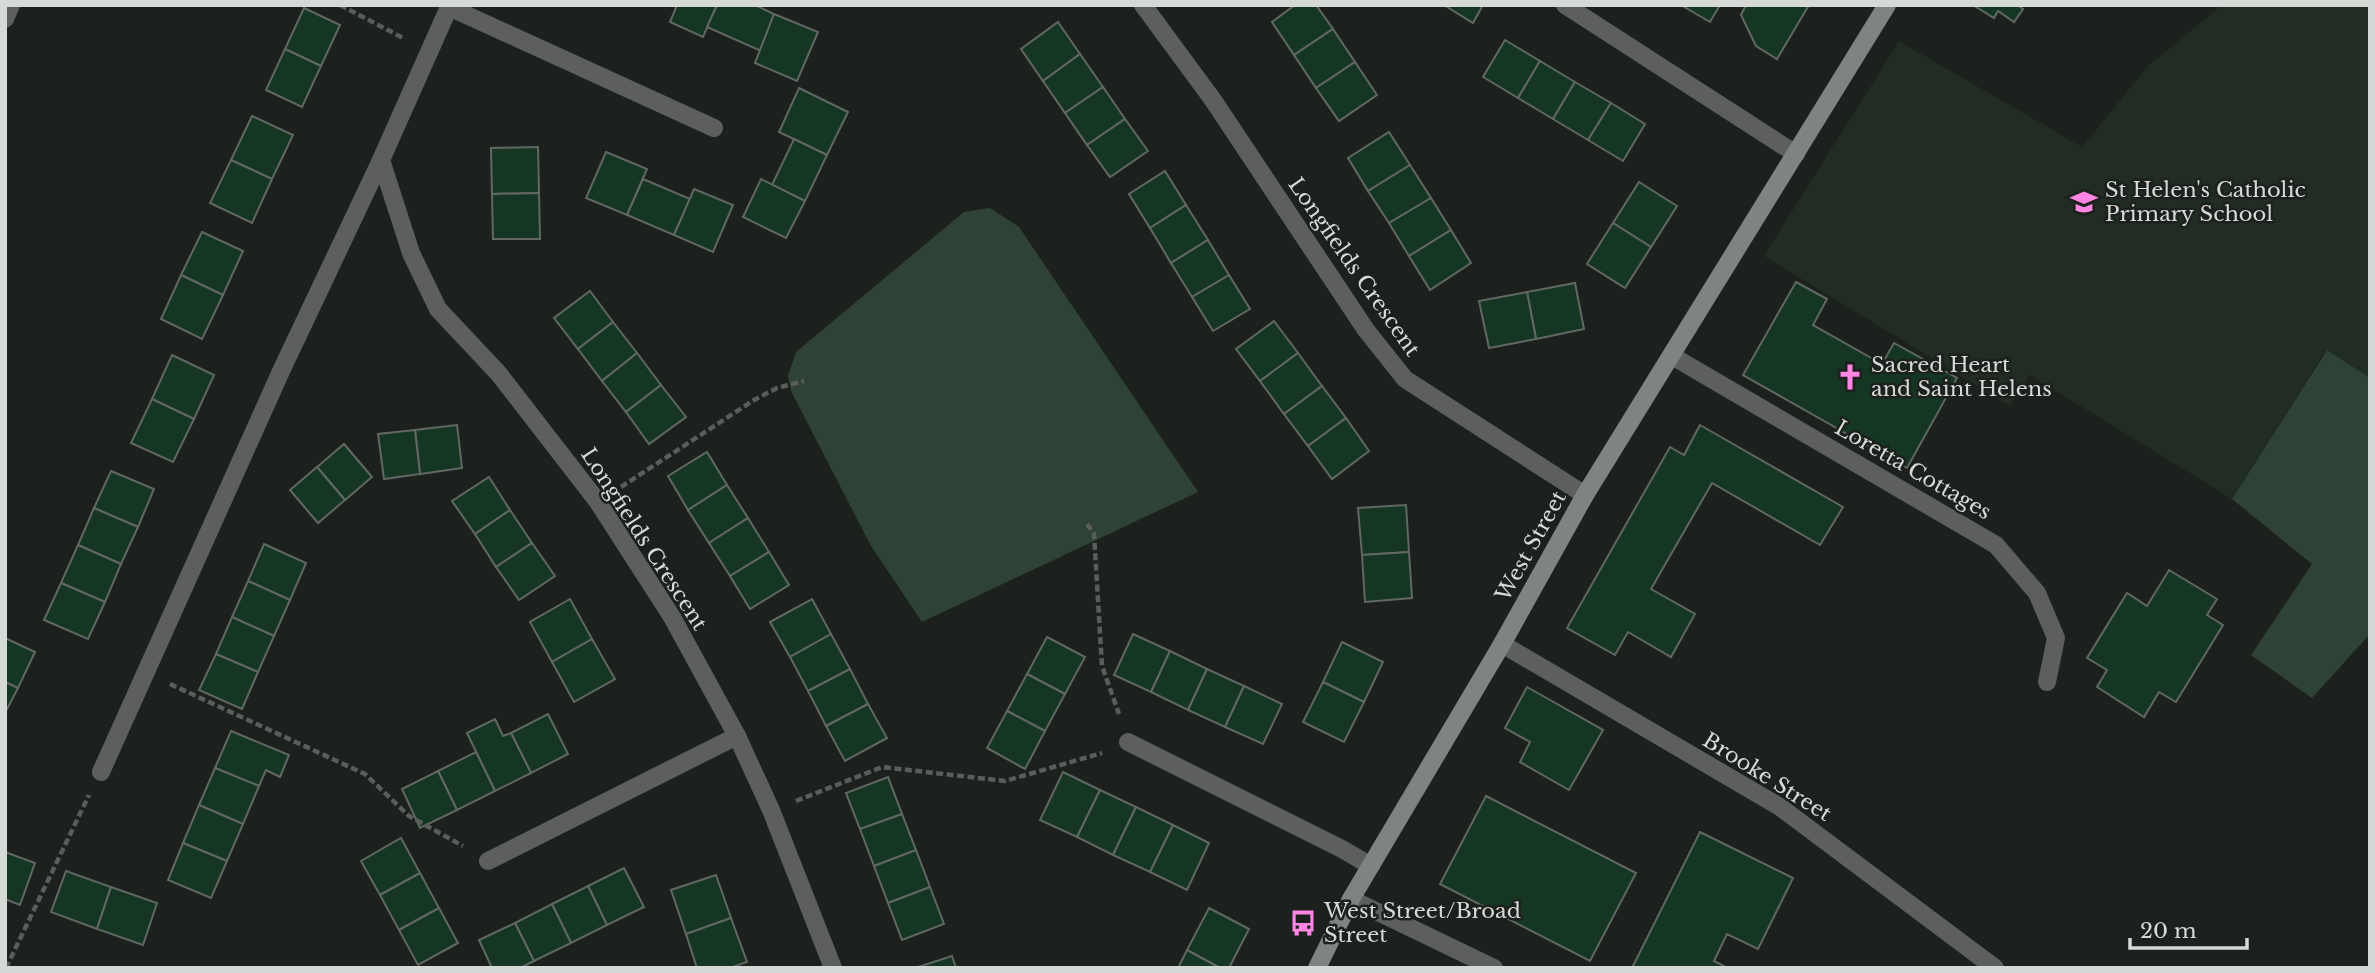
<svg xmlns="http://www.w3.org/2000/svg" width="2375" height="973" font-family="'Libre Baskerville',serif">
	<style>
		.built { fill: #212c25 }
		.green { fill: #2f4236 }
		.building { fill: #143623; stroke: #616763; stroke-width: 2 }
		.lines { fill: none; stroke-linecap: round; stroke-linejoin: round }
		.path { stroke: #5a5e5b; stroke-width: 4.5; stroke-dasharray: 7 3.5; stroke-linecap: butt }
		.minor { stroke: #5d5f5d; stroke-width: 18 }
		.secondary { stroke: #7f8481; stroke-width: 18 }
		.labels { text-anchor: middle; stroke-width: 5; stroke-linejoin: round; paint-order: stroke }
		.poi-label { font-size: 21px; fill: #d6dad7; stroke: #1c211d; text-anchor: start }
		.street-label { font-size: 21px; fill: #d6dad7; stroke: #1c211d }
	</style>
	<rect width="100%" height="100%" fill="#1c211d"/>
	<polygon class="built" points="2222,5 2370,5 2370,378 2326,350 2232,499 2030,375 2010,406 1764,256 1899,41 2082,147 2148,66"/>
	<g class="green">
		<polygon points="990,208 1019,227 1198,492 922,622 871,546 791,391 788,376 796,352 964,212"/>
		<polygon points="2327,350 2370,378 2370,634 2312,698 2251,655 2312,564 2232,499"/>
	</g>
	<g class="building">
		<polygon points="677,5 717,5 703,37 670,22"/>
		<polygon points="717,5 755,5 774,14 761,51 707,27"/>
		<polygon points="1295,5 1316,5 1333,29 1294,55 1272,22"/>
		<polygon points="1444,5 1483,5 1473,23"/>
		<polygon points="1681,5 1720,5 1710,22"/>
		<polygon points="1746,5 1809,5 1777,59 1756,46 1741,15"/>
		<polygon points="1973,5 2017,5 2023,9 2014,22 1998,11 1994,18"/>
		<polygon points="304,8 340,25 321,66 285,49"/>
		<polygon points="774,14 818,32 797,81 755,63"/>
		<polygon points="1058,22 1080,54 1043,81 1021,49"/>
		<polygon points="1333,29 1355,62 1316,88 1294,55"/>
		<polygon points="1505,40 1540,61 1518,98 1483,77"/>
		<polygon points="285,49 321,66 302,107 266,90"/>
		<polygon points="1080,54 1103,87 1065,113 1043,81"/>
		<polygon points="1540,61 1575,82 1553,119 1518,98"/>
		<polygon points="1355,62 1377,95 1339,121 1316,88"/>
		<polygon points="1575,82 1611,103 1588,140 1553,119"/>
		<polygon points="1103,87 1125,119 1087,145 1065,113"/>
		<polygon points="799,88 848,112 827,155 779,132"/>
		<polygon points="1611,103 1645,124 1623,161 1588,140"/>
		<polygon points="252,116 293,135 272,179 231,160"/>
		<polygon points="1125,119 1148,151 1110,177 1087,145"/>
		<polygon points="1389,132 1410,165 1368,191 1348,158"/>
		<polygon points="794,139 827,155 805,201 772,185"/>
		<polygon points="538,147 539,193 492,194 491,148"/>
		<polygon points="606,152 647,169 627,215 586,198"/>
		<polygon points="231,160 272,179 252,223 210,203"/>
		<polygon points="1410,165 1431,198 1389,223 1368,191"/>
		<polygon points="1165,171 1186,205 1150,228 1129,194"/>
		<polygon points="643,179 690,199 674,235 627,215"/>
		<polygon points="761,179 805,201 786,238 743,217"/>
		<polygon points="1639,182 1677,206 1651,247 1613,223"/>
		<polygon points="694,189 733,205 713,252 674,235"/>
		<polygon points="539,193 540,239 493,239 492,194"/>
		<polygon points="1431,198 1451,230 1409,256 1389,223"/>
		<polygon points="1186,205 1208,240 1171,263 1150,228"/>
		<polygon points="1613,223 1651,247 1625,288 1587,264"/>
		<polygon points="1451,230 1471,263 1430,290 1409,256"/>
		<polygon points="202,232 243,251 223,295 181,275"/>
		<polygon points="1208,240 1229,275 1192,297 1171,263"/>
		<polygon points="181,275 223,295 202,339 161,319"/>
		<polygon points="1229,275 1250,309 1213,331 1192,297"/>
		<polygon points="1796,282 1827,299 1813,325 1882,364 1894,343 1957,378 1907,468 1743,375"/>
		<polygon points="1575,283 1584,329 1536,339 1527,292"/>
		<polygon points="590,291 613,322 578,349 554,318"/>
		<polygon points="1527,292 1536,339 1489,348 1479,301"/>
		<polygon points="1274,321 1298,353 1260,381 1236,349"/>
		<polygon points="613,322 637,353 602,381 578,349"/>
		<polygon points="637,353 661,385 626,412 602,381"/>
		<polygon points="1298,353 1322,386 1284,414 1260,381"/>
		<polygon points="172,355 214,375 194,419 152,399"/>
		<polygon points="661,385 686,417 649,444 626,412"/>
		<polygon points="1322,386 1346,418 1308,446 1284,414"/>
		<polygon points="152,399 194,419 173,462 131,443"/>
		<polygon points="1346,418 1369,451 1332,479 1308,446"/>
		<polygon points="457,425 462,468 420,474 415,430"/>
		<polygon points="1700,425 1843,507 1820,545 1712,483 1651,589 1695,614 1671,657 1628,632 1615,655 1567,628 1670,447 1684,455"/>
		<polygon points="415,430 420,474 384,479 378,434"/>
		<polygon points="344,444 372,477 345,500 317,467"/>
		<polygon points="707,452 727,485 688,510 668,476"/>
		<polygon points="317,467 345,500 318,523 290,490"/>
		<polygon points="111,471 154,489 138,527 94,508"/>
		<polygon points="489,477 510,510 475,534 452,501"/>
		<polygon points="727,485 748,518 709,543 688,510"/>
		<polygon points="1406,505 1409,552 1362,555 1358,508"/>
		<polygon points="94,508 138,527 121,564 78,545"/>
		<polygon points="510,510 532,543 496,567 475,534"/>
		<polygon points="748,518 769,552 730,576 709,543"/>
		<polygon points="532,543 555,576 519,600 496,567"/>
		<polygon points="264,544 306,563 290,600 248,581"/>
		<polygon points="78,545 121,564 105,602 61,583"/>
		<polygon points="769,552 789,585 750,609 730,576"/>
		<polygon points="1409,552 1412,598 1365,602 1362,555"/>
		<polygon points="2169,570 2217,599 2207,615 2223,625 2176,702 2159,692 2144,717 2097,687 2107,670 2087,658 2127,593 2147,606"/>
		<polygon points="248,581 290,600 274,636 232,617"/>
		<polygon points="61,583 105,602 88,639 44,620"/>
		<polygon points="570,599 592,639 552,662 530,622"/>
		<polygon points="812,599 831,634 790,657 770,622"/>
		<polygon points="232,617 274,636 258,672 216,654"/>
		<polygon points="831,634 850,669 808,691 790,657"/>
		<polygon points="1133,634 1170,651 1151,692 1114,675"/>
		<polygon points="1047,637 1085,657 1065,694 1027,674"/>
		<polygon points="5,638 35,652 18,688 5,682"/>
		<polygon points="592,639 615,679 574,702 552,662"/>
		<polygon points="1342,642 1383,662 1364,702 1323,682"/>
		<polygon points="1170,651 1207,669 1188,710 1151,692"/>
		<polygon points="216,654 258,672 242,709 199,690"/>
		<polygon points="850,669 868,704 826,726 808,691"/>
		<polygon points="1207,669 1244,686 1225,727 1188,710"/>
		<polygon points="1027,674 1065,694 1045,731 1007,711"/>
		<polygon points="5,682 18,688 5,713"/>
		<polygon points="1323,682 1364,702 1344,742 1303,722"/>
		<polygon points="1244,686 1282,704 1263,744 1225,727"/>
		<polygon points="1527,687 1603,730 1569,790 1520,762 1530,742 1505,728"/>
		<polygon points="868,704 887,738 845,761 826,726"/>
		<polygon points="1007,711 1045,731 1025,769 987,748"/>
		<polygon points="548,714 568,754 531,773 511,733"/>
		<polygon points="495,719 503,736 511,733 531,773 495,791 467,733"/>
		<polygon points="231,731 289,755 280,777 266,770 259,786 215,768"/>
		<polygon points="476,752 495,791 457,810 438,771"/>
		<polygon points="215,768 259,786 243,824 199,805"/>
		<polygon points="438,771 457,810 420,828 402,789"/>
		<polygon points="1063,772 1100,790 1077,837 1040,820"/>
		<polygon points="888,777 902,814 860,829 846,793"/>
		<polygon points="1100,790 1136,807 1113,855 1077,837"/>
		<polygon points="1486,796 1636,873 1590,961 1440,884"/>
		<polygon points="199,805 243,824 227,861 183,843"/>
		<polygon points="1136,807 1173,825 1150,872 1113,855"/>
		<polygon points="902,814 916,850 874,866 860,829"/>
		<polygon points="1173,825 1209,843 1187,890 1150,872"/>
		<polygon points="1700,832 1793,878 1758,949 1727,934 1714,961 1724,966 1724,968 1632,968"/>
		<polygon points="401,838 420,873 380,895 361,861"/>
		<polygon points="183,843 227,861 211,898 168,880"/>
		<polygon points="916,850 930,887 888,903 874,866"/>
		<polygon points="5,852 35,863 20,905 5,899"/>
		<polygon points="624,868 644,907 607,925 588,886"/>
		<polygon points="66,871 111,887 97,929 51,912"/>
		<polygon points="420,873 439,908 399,930 380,895"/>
		<polygon points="716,875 731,918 686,934 671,890"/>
		<polygon points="588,886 607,925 571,943 552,904"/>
		<polygon points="111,887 157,903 143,945 97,929"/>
		<polygon points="930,887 944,924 902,940 888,903"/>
		<polygon points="552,904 571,943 534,961 515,923"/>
		<polygon points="439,908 458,943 418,965 399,930"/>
		<polygon points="1209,908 1249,929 1229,968 1220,968 1187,950"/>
		<polygon points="731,918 747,962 730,968 697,968 686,934"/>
		<polygon points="515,923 534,961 520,968 492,968 479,940"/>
		<polygon points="1187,950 1220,968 1178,968"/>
		<polygon points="952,956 956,968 915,968"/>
	</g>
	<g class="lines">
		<g class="path">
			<polyline points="340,5 403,38"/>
			<polyline points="621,487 754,400 777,388 804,381"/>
			<polyline points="1087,524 1094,534 1102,666 1119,714"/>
			<polyline points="170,684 365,774 409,816 463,846"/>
			<polyline points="796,801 882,767 1005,781 1102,753"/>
			<polyline points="6,968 89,795"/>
		</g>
		<g class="minor">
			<polyline points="450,5 381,160 411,253 438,309 499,374 598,502 672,617 737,736 771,810 833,968"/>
			<polyline points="1143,5 1213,100 1366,330 1405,379 1585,495"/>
			<polyline points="1565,5 1796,154"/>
			<polyline points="449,7 714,128"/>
			<polyline points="5,19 11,5"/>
			<polyline points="1672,356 1996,545 2037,593 2056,638 2047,682"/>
			<polyline points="1502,644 1780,807 1995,968"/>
			<polyline points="1128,742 1342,849 1371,866"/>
			<polyline points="101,772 282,369 381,160"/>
			<polyline points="488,861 737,736"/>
			<polyline points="1351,899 1494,968"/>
		</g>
		<polyline class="secondary" points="1317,968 1351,899 1502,644 1585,495 1887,5"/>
	</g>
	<defs>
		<g id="school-bare" transform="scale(2.1)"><path d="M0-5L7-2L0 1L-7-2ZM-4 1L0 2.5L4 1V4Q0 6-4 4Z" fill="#fd86e3" stroke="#1c211d" stroke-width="2.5" paint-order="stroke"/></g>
		<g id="church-bare" transform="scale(2.1)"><path d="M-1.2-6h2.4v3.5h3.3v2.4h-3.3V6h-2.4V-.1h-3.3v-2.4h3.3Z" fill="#fd86e3" stroke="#1c211d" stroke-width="2.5" paint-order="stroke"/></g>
		<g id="bus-bare" transform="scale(2.1)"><path d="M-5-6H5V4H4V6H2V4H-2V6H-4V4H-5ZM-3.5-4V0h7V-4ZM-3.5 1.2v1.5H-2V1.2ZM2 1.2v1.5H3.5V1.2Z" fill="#fd86e3" stroke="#1c211d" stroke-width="2.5" paint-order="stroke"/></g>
	</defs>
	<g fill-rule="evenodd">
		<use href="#school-bare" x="2084" y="202"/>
		<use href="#church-bare" x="1850" y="377"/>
		<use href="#bus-bare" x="1303" y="923"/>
	</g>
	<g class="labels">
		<g class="poi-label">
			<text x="2105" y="197">St Helen's Catholic<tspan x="2105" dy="24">Primary School</tspan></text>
			<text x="1871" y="372">Sacred Heart<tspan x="1871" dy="24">and Saint Helens</tspan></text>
			<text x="1324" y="918">West Street/Broad<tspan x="1324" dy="24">Street</tspan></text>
		</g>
		<g class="street-label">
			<text transform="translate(1354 267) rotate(55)" y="7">Longfields Crescent</text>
			<text transform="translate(1913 470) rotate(30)" y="7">Loretta Cottages</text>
			<text transform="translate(644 539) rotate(57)" y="7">Longfields Crescent</text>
			<text transform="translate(1531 546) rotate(-61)" y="7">West Street</text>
			<text transform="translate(1767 777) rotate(32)" y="7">Brooke Street</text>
		</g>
	</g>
	<rect width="2375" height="973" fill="none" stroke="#d6dad7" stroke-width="14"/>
	<path d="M2130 938v10h117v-10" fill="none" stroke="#d6dad7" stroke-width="3.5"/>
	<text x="2140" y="938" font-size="21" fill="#d6dad7" stroke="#1c211d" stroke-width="5" paint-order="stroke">20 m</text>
</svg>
